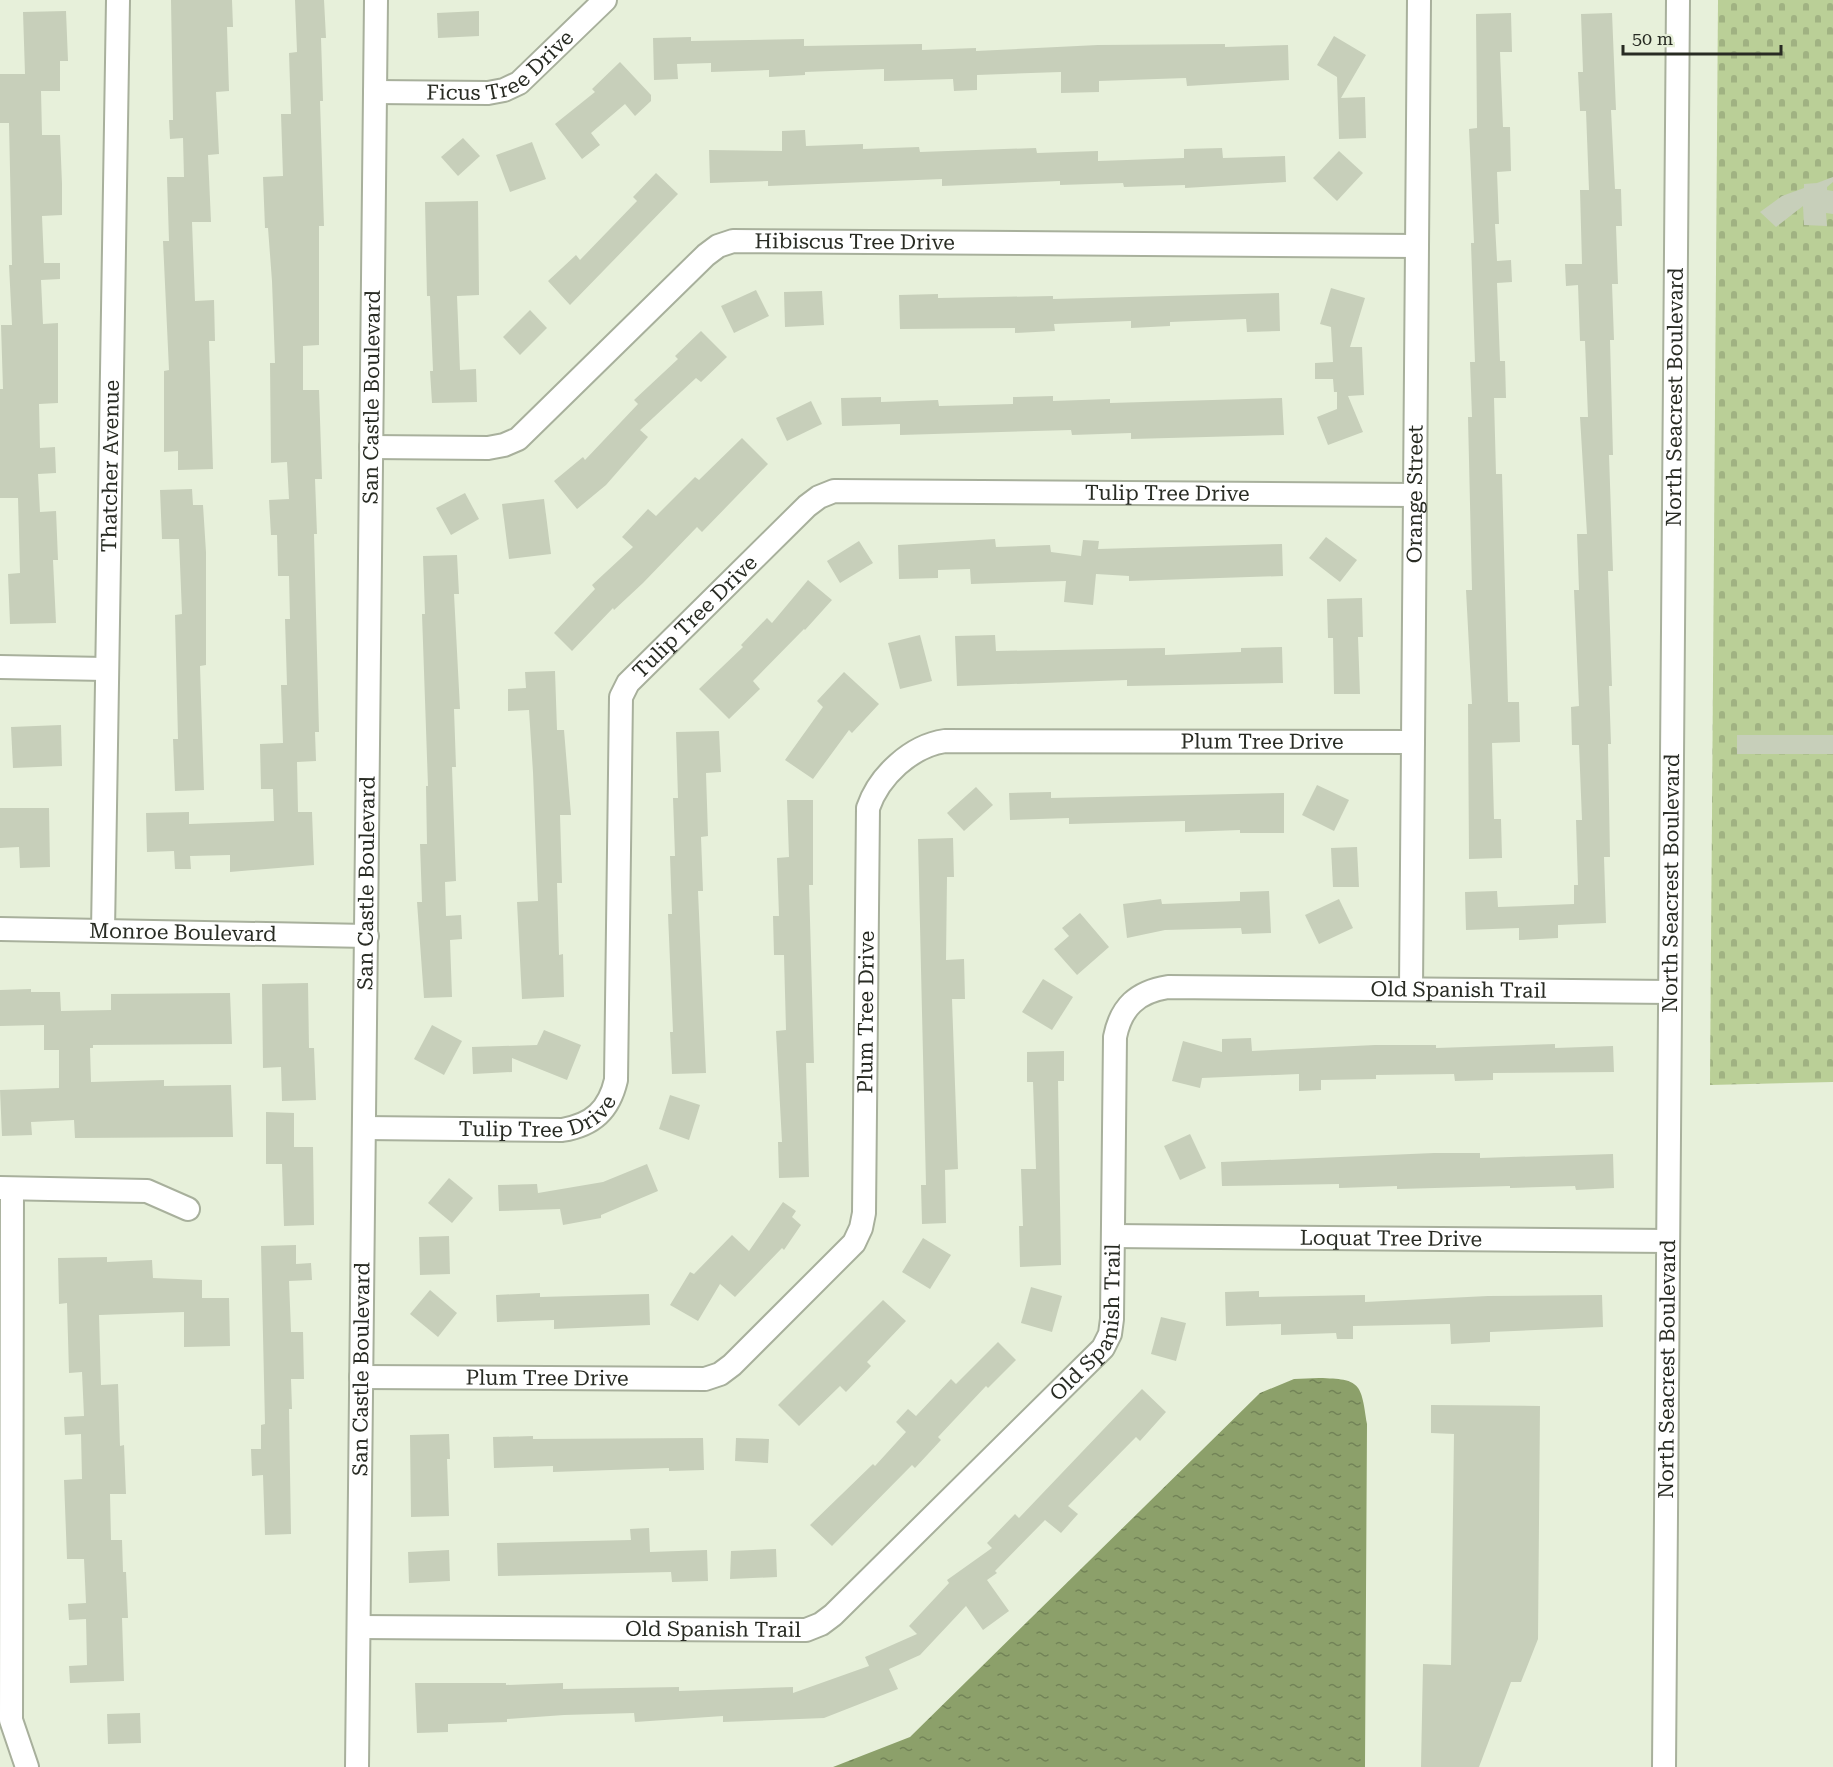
<svg xmlns="http://www.w3.org/2000/svg" width="1833" height="1767" font-family="'Roboto Serif',serif">
	<style>
		.cemetery { fill: url(#cemetery-stones) }
		.water { fill: url(#water-ripples) }
		.building { fill: #c7cfba }
		.lines { fill: none; stroke-linecap: round; stroke-linejoin: round }
		.minor-casing { stroke: #a8b09c; stroke-width: 26 }
		.minor { stroke: #fff; stroke-width: 22 }
		.labels { text-anchor: middle; stroke-width: 5; stroke-linejoin: round; paint-order: stroke }
		.street-label { font-size: 21px; fill: #282b23; stroke: #e7f0da }
	</style>
	<defs>
		<pattern id="cemetery-stones" width="16" height="16" patternUnits="userSpaceOnUse" patternTransform="scale(1.5)"><rect width="16" height="16" fill="#bacf97"/><path d="M2 7V4a2 2 0 0 1 4 0v3zM10 15v-3a2 2 0 0 1 4 0v3z" fill="#a0b282"/></pattern>
		<pattern id="water-ripples" width="26" height="14" patternUnits="userSpaceOnUse" patternTransform="scale(1.5)"><rect width="26" height="14" fill="#8ca06a"/><path d="M2 4q2-2 4 0t4 0M15 11q2-2 4 0t4 0" fill="none" stroke="#728357"/></pattern>
	</defs>
	<rect width="100%" height="100%" fill="#e7f0da"/>
	<polygon class="cemetery" points="1718,0 1833,0 1833,1082 1710,1085"/>
	<path class="water" d="M1319,1378C1361,1379 1361,1383 1367,1424L1365,1767H833L910,1737L1260,1393L1294,1379Z"/>
	<g class="building">
		<polygon points="171,0 232,0 233,27 227,27 229,91 216,92 219,154 208,155 211,222 192,222 195,301 214,300 215,341 209,341 213,469 178,470 178,451 164,452 164,371 169,370 163,241 169,241 167,177 184,177 183,138 170,139 169,120 173,120"/>
		<polygon points="295,0 324,0 326,38 321,38 323,101 320,101 324,226 319,226 319,345 303,346 303,390 319,390 322,479 315,479 317,534 314,534 319,732 315,732 316,761 297,762 298,812 312,812 314,865 230,872 230,855 190,856 191,869 175,869 174,851 147,852 146,813 189,812 189,824 274,821 273,789 261,789 260,744 283,743 281,685 287,685 285,619 290,619 289,576 278,576 277,535 271,535 269,500 289,499 287,462 271,463 270,363 275,363 272,281 268,228 265,228 263,177 283,176 281,114 291,114 289,53 297,52"/>
		<polygon points="66,11 68,61 60,61 60,91 41,91 42,135 60,135 62,184 62,215 42,216 44,263 60,263 60,279 41,280 43,324 58,323 58,403 39,404 40,448 55,447 56,473 38,474 40,512 56,511 58,560 53,560 56,623 10,624 8,574 20,573 18,498 0,498 0,389 3,389 1,325 12,325 9,265 12,265 9,123 0,123 0,74 25,74 23,12"/>
		<polygon points="479,11 479,36 438,38 437,13"/>
		<polygon points="1511,13 1512,52 1500,52 1503,127 1510,127 1511,171 1497,172 1499,224 1495,224 1497,261 1511,260 1512,282 1497,283 1500,361 1505,361 1506,398 1494,398 1496,474 1502,474 1508,702 1519,702 1520,742 1492,743 1494,819 1501,819 1502,858 1469,859 1468,704 1472,704 1466,590 1472,590 1468,417 1472,417 1470,362 1475,362 1471,243 1474,243 1469,129 1477,128 1476,14"/>
		<polygon points="1612,13 1616,110 1611,110 1615,189 1621,189 1622,226 1616,226 1618,284 1612,284 1614,340 1610,340 1613,455 1609,455 1613,571 1608,571 1612,686 1609,686 1611,744 1608,744 1610,857 1604,857 1606,923 1558,925 1558,938 1519,940 1519,928 1466,930 1465,892 1497,891 1498,907 1574,904 1574,885 1578,885 1576,820 1582,820 1579,745 1572,745 1571,707 1579,706 1574,590 1579,590 1577,534 1587,534 1580,417 1588,417 1585,341 1580,341 1578,285 1566,286 1565,264 1582,264 1580,190 1589,190 1586,111 1580,111 1578,72 1583,72 1581,14"/>
		<polygon points="1334,36 1366,55 1341,98 1365,97 1366,138 1339,139 1337,77 1317,65"/>
		<polygon points="691,37 691,41 804,39 804,46 922,44 922,50 976,48 976,51 1098,45 1225,44 1225,47 1288,45 1289,80 1187,86 1186,78 1099,81 1099,92 1061,93 1061,72 977,75 977,90 954,91 953,79 884,81 884,69 805,72 805,75 769,77 769,70 711,72 711,63 677,64 678,79 654,80 653,38"/>
		<polygon points="620,62 651,95 651,101 635,116 625,104 591,133 600,145 582,159 555,124 595,92 592,89"/>
		<polygon points="805,130 806,146 863,144 863,149 919,147 920,152 1036,148 1037,153 1098,151 1098,161 1184,158 1184,149 1222,148 1223,158 1285,156 1286,182 1185,188 1185,185 1124,187 1123,183 1060,185 1060,181 942,186 942,179 768,186 768,181 710,183 709,150 782,151 782,131"/>
		<polygon points="463,138 480,156 458,176 441,157"/>
		<polygon points="532,142 546,179 510,192 496,155"/>
		<polygon points="1339,151 1363,173 1337,201 1313,178"/>
		<polygon points="656,173 678,194 570,305 548,281 576,255 580,260 637,201 633,197"/>
		<polygon points="1833,177 1833,182 1827,187 1827,190 1833,191 1833,214 1826,213 1827,226 1804,225 1803,206 1776,227 1760,212 1782,196 1804,188 1804,184 1817,183"/>
		<polygon points="478,201 479,295 457,296 460,370 476,369 477,402 432,403 430,371 433,371 430,296 427,296 425,202"/>
		<polygon points="1331,288 1365,298 1350,347 1362,347 1364,395 1348,396 1363,432 1328,445 1317,417 1337,409 1337,392 1334,392 1333,379 1315,379 1315,363 1333,362 1331,327 1320,324"/>
		<polygon points="756,290 769,316 734,333 721,306"/>
		<polygon points="822,291 824,325 785,327 784,292"/>
		<polygon points="1279,293 1280,331 1247,332 1246,319 1170,322 1170,326 1131,328 1131,321 1054,324 1055,331 1015,333 1015,328 900,329 899,295 938,294 938,298 1053,296 1053,299"/>
		<polygon points="530,310 547,328 520,355 503,337"/>
		<polygon points="701,331 727,357 701,382 696,378 640,430 648,437 606,485 577,509 554,481 583,457 585,460 638,404 634,400 678,359 675,356"/>
		<polygon points="1053,396 1053,401 1110,399 1110,403 1282,398 1284,435 1131,439 1131,433 1072,435 1071,430 900,435 900,424 842,426 841,398 881,397 881,402 938,400 939,406 1013,404 1013,397"/>
		<polygon points="811,401 822,424 787,441 776,418"/>
		<polygon points="742,438 768,464 702,532 697,527 643,583 614,610 613,608 572,651 554,633 595,589 592,585 633,547 622,537 648,509 656,516 695,477 699,480"/>
		<polygon points="192,489 193,505 203,505 206,552 206,665 200,666 204,790 175,791 173,739 178,739 175,615 182,614 179,539 162,539 160,490"/>
		<polygon points="465,493 479,519 451,535 436,508"/>
		<polygon points="544,499 551,554 509,559 502,504"/>
		<polygon points="1326,537 1357,560 1340,582 1309,558"/>
		<polygon points="995,539 996,547 1050,545 1051,552 1081,556 1083,540 1099,541 1098,549 1282,544 1283,576 1129,581 1129,576 1096,574 1093,605 1064,602 1066,581 971,584 970,569 938,570 938,578 899,579 898,545"/>
		<polygon points="859,541 873,563 840,583 827,561"/>
		<polygon points="457,555 459,594 454,594 460,709 454,709 456,767 452,767 456,881 445,882 446,916 461,915 462,939 450,940 452,997 424,998 417,902 422,902 420,844 427,844 426,786 428,786 422,614 425,614 423,556"/>
		<polygon points="808,580 832,600 805,630 804,629 753,681 760,689 729,719 699,689 743,647 741,645 767,618 772,623"/>
		<polygon points="1362,598 1363,637 1358,637 1360,694 1334,694 1333,638 1328,638 1327,599"/>
		<polygon points="920,635 932,681 900,689 888,643"/>
		<polygon points="995,635 996,651 1165,648 1165,655 1241,652 1241,648 1282,647 1283,683 1127,686 1127,680 957,686 955,636"/>
		<polygon points="555,671 557,730 564,730 571,815 560,815 562,883 557,883 559,955 563,954 564,997 522,999 517,902 538,901 533,772 529,710 508,711 508,689 526,688 525,672"/>
		<polygon points="844,672 879,704 852,733 849,730 813,779 785,760 823,707 817,701"/>
		<polygon points="61,725 62,766 13,768 11,727"/>
		<polygon points="719,731 721,772 706,773 708,836 701,837 703,891 698,891 706,1073 672,1074 670,1032 673,1032 668,914 672,914 670,856 675,856 673,798 678,798 676,732"/>
		<rect x="1737" y="735" width="96" height="19"/>
		<polygon points="1317,785 1349,800 1334,831 1302,815"/>
		<polygon points="976,787 993,805 964,831 947,813"/>
		<polygon points="1051,792 1051,798 1284,793 1284,833 1240,833 1240,830 1185,832 1185,821 1069,824 1069,818 1010,820 1009,793"/>
		<polygon points="787,800 813,800 813,885 809,885 814,1063 806,1063 809,1177 779,1178 778,1142 782,1142 776,1031 786,1030 784,955 774,955 773,916 779,916 777,858 789,857"/>
		<polygon points="0,808 49,808 50,867 20,868 19,847 0,848"/>
		<polygon points="953,838 954,877 947,877 946,960 964,959 965,999 952,999 958,1169 945,1170 946,1223 922,1224 921,1185 926,1185 918,839"/>
		<polygon points="1357,847 1359,887 1333,887 1331,848"/>
		<polygon points="1269,891 1271,933 1242,934 1241,928 1165,930 1127,938 1123,904 1161,899 1162,904 1240,901 1240,892"/>
		<polygon points="1339,899 1353,928 1319,944 1305,915"/>
		<polygon points="1080,913 1109,947 1077,975 1054,949 1069,936 1062,928"/>
		<polygon points="1043,979 1073,997 1052,1030 1022,1012"/>
		<polygon points="308,983 309,1048 314,1048 316,1100 282,1101 281,1067 263,1068 262,984"/>
		<polygon points="31,989 31,992 60,992 61,1011 111,1010 111,994 230,993 232,1044 93,1045 93,1048 90,1048 91,1082 164,1080 164,1086 231,1085 233,1137 75,1138 74,1120 31,1122 32,1135 2,1136 0,1090 59,1088 59,1050 44,1050 44,1025 0,1026 0,990"/>
		<polygon points="432,1025 462,1041 444,1075 414,1059"/>
		<polygon points="544,1030 581,1045 567,1080 512,1058 512,1072 473,1074 472,1047 537,1045"/>
		<polygon points="1251,1038 1252,1051 1375,1045 1436,1045 1436,1048 1555,1044 1555,1048 1613,1046 1614,1072 1493,1073 1493,1080 1455,1081 1454,1074 1376,1075 1376,1079 1321,1080 1321,1090 1299,1091 1299,1074 1202,1078 1200,1088 1172,1081 1183,1041 1222,1052 1222,1039"/>
		<polygon points="1064,1051 1064,1081 1058,1081 1061,1265 1020,1267 1019,1226 1023,1226 1021,1169 1036,1169 1033,1082 1027,1082 1027,1052"/>
		<polygon points="670,1095 700,1105 689,1140 659,1129"/>
		<polygon points="266,1112 294,1113 294,1147 313,1147 314,1225 284,1226 282,1164 266,1164"/>
		<polygon points="1190,1134 1206,1168 1180,1180 1164,1146"/>
		<polygon points="1434,1153 1480,1153 1480,1158 1613,1154 1614,1188 1576,1190 1575,1186 1510,1188 1510,1186 1397,1189 1397,1186 1339,1188 1339,1184 1222,1186 1221,1162"/>
		<polygon points="647,1164 658,1191 601,1215 601,1218 563,1225 560,1209 499,1211 498,1185 537,1184 538,1193 603,1182"/>
		<polygon points="449,1178 473,1198 452,1223 428,1203"/>
		<polygon points="783,1202 796,1211 792,1217 801,1225 784,1250 782,1248 735,1297 720,1284 698,1321 670,1305 690,1272 694,1274 732,1235 749,1251"/>
		<polygon points="449,1236 450,1274 420,1275 419,1237"/>
		<polygon points="923,1238 951,1255 930,1289 902,1272"/>
		<polygon points="296,1245 296,1264 311,1263 312,1280 289,1281 291,1332 303,1332 304,1379 291,1379 292,1409 289,1409 291,1534 265,1535 263,1475 252,1476 251,1449 261,1449 261,1425 265,1424 261,1246"/>
		<polygon points="107,1257 107,1262 152,1260 153,1278 202,1280 202,1298 229,1298 230,1346 184,1347 184,1312 99,1315 101,1385 118,1384 120,1446 124,1445 126,1494 110,1494 111,1540 122,1540 123,1572 126,1572 128,1618 122,1618 124,1681 70,1683 69,1666 87,1665 86,1619 69,1620 68,1604 86,1603 84,1559 67,1559 64,1480 82,1479 81,1434 65,1435 64,1417 84,1416 82,1372 69,1373 67,1303 59,1304 58,1258"/>
		<polygon points="1031,1287 1062,1296 1052,1332 1021,1323"/>
		<polygon points="430,1290 457,1313 438,1337 410,1314"/>
		<polygon points="1259,1291 1259,1297 1365,1295 1365,1302 1488,1296 1602,1295 1603,1327 1490,1332 1490,1342 1451,1344 1450,1324 1353,1326 1353,1339 1337,1339 1336,1333 1281,1335 1281,1324 1226,1326 1225,1292"/>
		<polygon points="540,1293 540,1297 649,1294 650,1325 554,1329 554,1320 497,1322 496,1295"/>
		<polygon points="883,1300 906,1321 867,1362 871,1366 846,1392 840,1386 799,1426 778,1405"/>
		<polygon points="1161,1317 1186,1323 1176,1361 1151,1354"/>
		<polygon points="998,1342 1016,1360 988,1388 986,1386 938,1437 941,1440 915,1468 912,1465 832,1546 810,1525 873,1464 875,1466 906,1432 896,1422 908,1409 916,1416 951,1379 956,1384"/>
		<polygon points="1142,1389 1166,1412 1140,1441 1136,1437 1068,1506 1078,1514 1061,1533 1045,1520 995,1571 997,1573 987,1580 1009,1611 983,1630 966,1606 920,1655 889,1669 898,1689 824,1718 723,1722 723,1716 635,1722 634,1713 564,1715 507,1719 507,1722 448,1724 448,1732 417,1733 415,1683 506,1683 506,1685 563,1683 563,1689 679,1687 679,1691 793,1687 793,1693 869,1666 865,1657 917,1634 909,1626 949,1583 947,1580 992,1548 987,1543 1015,1514 1019,1518"/>
		<polygon points="1431,1405 1540,1406 1538,1639 1521,1682 1511,1682 1479,1767 1421,1767 1423,1664 1451,1665 1454,1434 1431,1433"/>
		<polygon points="449,1434 450,1459 447,1459 449,1516 411,1517 410,1435"/>
		<polygon points="533,1436 533,1439 703,1438 704,1470 669,1471 669,1468 553,1472 553,1466 494,1468 493,1437"/>
		<polygon points="736,1438 769,1439 768,1463 735,1461"/>
		<polygon points="649,1528 650,1552 707,1550 708,1581 672,1582 671,1572 498,1576 497,1543 631,1540 630,1529"/>
		<polygon points="776,1549 777,1577 730,1579 731,1551"/>
		<polygon points="449,1550 450,1581 409,1583 408,1552"/>
		<polygon points="140,1713 141,1743 108,1744 107,1714"/>
	</g>
	<g class="lines">
		<g class="minor-casing">
			<g id="minor">
				<path id="s1" d="M375,92L488,93L504,90L519,83L605,0"/>
				<path id="s2" d="M371,447L488,448L504,445L518,439L706,255L718,246L733,241L1417,246"/>
				<polyline points="0,667 105,669"/>
				<path id="s3" d="M0,929L367,936"/>
				<path id="s4" d="M103,931L118,0"/>
				<path id="s5" d="M1411,989L1419,0"/>
				<path id="s6" d="M364,1128L562,1130C593,1125 609,1110 616,1080L621,697L628,683L807,506L819,497L834,491L1415,495"/>
				<polyline points="0,1188 147,1191 188,1209"/>
				<polyline points="12,1189 11,1720 27,1767"/>
				<path id="s7" d="M1113,1236L1668,1241"/>
				<path id="s8" d="M361,1377L705,1379L720,1374L732,1365L854,1243L861,1228L864,1213L868,808C879,776 911,746 945,741L1413,742"/>
				<path id="s9" d="M359,1627L806,1630L821,1624L833,1615L1103,1348L1110,1334L1112,1319L1115,1037C1121,1007 1137,992 1168,987L1670,992"/>
				<path id="s10" d="M357,1767L376,0"/>
				<path id="s11" d="M1664,1767L1678,0"/>
			</g>
		</g>
		<use href="#minor" class="minor"/>
	</g>
	<g class="labels">
		<g class="street-label">
			<text dy="7" stroke="none"><textPath href="#s1" startOffset="134">Ficus Tree Drive</textPath></text>
			<text dy="7" stroke="none"><textPath href="#s2" startOffset="564">Hibiscus Tree Drive</textPath></text>
			<text dy="7" stroke="none"><textPath href="#s10" startOffset="1370">San Castle Boulevard</textPath></text>
			<text dy="7" stroke="none"><textPath href="#s11" startOffset="1370">North Seacrest Boulevard</textPath></text>
			<text dy="7" stroke="none"><textPath href="#s4" startOffset="465">Thatcher Avenue</textPath></text>
			<text dy="7" stroke="none"><textPath href="#s6" startOffset="1292">Tulip Tree Drive</textPath></text>
			<text dy="7" stroke="none"><textPath href="#s5" startOffset="495">Orange Street</textPath></text>
			<text dy="7" stroke="none"><textPath href="#s6" startOffset="770">Tulip Tree Drive</textPath></text>
			<text dy="7" stroke="none"><textPath href="#s8" startOffset="1408">Plum Tree Drive</textPath></text>
			<text dy="7" stroke="none"><textPath href="#s10" startOffset="884">San Castle Boulevard</textPath></text>
			<text dy="7" stroke="none"><textPath href="#s11" startOffset="884">North Seacrest Boulevard</textPath></text>
			<text dy="7" stroke="none"><textPath href="#s3" startOffset="183">Monroe Boulevard</textPath></text>
			<text dy="7" stroke="none"><textPath href="#s9" startOffset="1540">Old Spanish Trail</textPath></text>
			<text dy="7" stroke="none"><textPath href="#s8" startOffset="780">Plum Tree Drive</textPath></text>
			<text dy="7" stroke="none"><textPath href="#s6" startOffset="177">Tulip Tree Drive</textPath></text>
			<text dy="7" stroke="none"><textPath href="#s7" startOffset="278">Loquat Tree Drive</textPath></text>
			<text dy="7" stroke="none"><textPath href="#s9" startOffset="876">Old Spanish Trail</textPath></text>
			<text dy="7" stroke="none"><textPath href="#s10" startOffset="398">San Castle Boulevard</textPath></text>
			<text dy="7" stroke="none"><textPath href="#s11" startOffset="398">North Seacrest Boulevard</textPath></text>
			<text dy="7" stroke="none"><textPath href="#s8" startOffset="186">Plum Tree Drive</textPath></text>
			<text dy="7" stroke="none"><textPath href="#s9" startOffset="354">Old Spanish Trail</textPath></text>
		</g>
	</g>
	<path d="M1623 45v9h158v-9" fill="none" stroke="#282b23" stroke-width="3"/>
	<text x="1632" y="45" font-size="18" fill="#282b23" stroke="#e7f0da" stroke-width="4.5" paint-order="stroke">50 m</text>
</svg>
